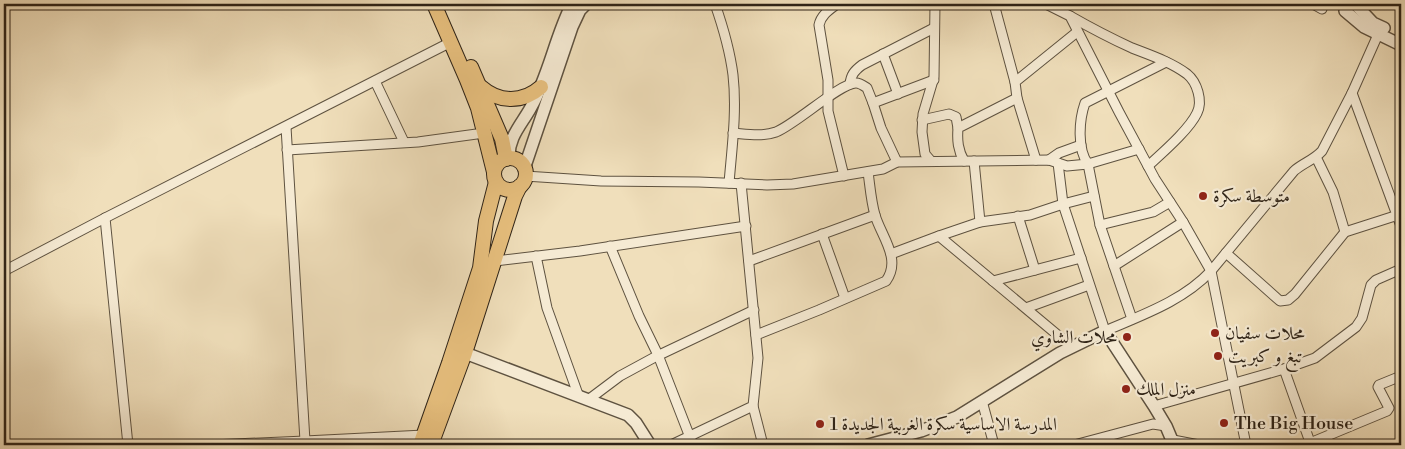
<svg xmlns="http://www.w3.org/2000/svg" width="1405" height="449" font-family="'Libre Bodoni',Amiri,serif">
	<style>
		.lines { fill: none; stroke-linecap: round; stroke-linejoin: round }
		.minor-casing { stroke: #5e5240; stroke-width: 11 }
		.tertiary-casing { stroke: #5e5240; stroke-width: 14 }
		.primary-casing { stroke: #2e2317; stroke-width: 16 }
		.minor { stroke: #f5ead3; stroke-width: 9 }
		.tertiary { stroke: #f5ead3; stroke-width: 11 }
		.primary { stroke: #e8c07e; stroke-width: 14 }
		.poi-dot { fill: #8f2418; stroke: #f5ead3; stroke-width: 2 }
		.labels { text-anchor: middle; stroke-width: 4.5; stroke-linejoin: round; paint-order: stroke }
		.poi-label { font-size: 18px; fill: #2e2317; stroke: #f5ead3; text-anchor: start }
	</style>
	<rect width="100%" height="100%" fill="#f0dfbb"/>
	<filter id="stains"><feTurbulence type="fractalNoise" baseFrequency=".004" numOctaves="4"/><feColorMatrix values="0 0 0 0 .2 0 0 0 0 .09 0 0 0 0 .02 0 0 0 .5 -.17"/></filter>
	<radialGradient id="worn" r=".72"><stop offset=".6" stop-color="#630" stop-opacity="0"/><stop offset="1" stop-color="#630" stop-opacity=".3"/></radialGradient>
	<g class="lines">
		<g class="minor-casing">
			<g id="minor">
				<path d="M715,4C723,27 730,51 733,75C737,111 732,147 729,183"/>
				<path d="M837,4C829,10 821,15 819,25L828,80V111L844,176"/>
				<polyline points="994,4 1015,82"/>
				<polyline points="1046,4 1070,16 1119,112 1155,179 1183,222 1211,271 1245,440 1244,445"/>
				<polyline points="1313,4 1322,9"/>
				<path d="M1070,16C1091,28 1110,38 1132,48C1150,55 1171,62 1187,74C1197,82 1203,101 1197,113C1189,130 1162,153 1148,166"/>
				<polyline points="883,54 898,94"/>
				<polyline points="375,81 404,142"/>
				<path d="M850,84C851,75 854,71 862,65L934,28"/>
				<polyline points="1352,93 1401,226"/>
				<polyline points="1017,98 1036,160"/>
				<polyline points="922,120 949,114 956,117 958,128"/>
				<polyline points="286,127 305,441 424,435"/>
				<path d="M733,133C746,134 762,137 776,132C796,124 840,83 856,83C860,83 864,86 867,88L873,103"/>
				<polyline points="287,150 418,142 484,133"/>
				<polyline points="1316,157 1333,192 1345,232"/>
				<polyline points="1049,160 1059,153 1081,145"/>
				<polyline points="931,161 925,154 922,132 923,114 934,77 935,4"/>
				<path d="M964,161C958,150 957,141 958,128L1017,98L1015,82L1077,32"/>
				<polyline points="974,161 980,222"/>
				<polyline points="897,162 881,128 873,103 934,80"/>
				<path d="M1058,163L1063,204L1105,331C1142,315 1183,301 1211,271L1294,171C1303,163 1314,160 1322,151L1352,93L1380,30"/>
				<polyline points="525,176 601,181 699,182 767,185 793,184 883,169 897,162 1049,160 1067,166 1088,164 1139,149"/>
				<polyline points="1018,216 1035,270"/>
				<polyline points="105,218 128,445"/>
				<polyline points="1100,225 1153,212 1170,202"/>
				<polyline points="822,234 845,298"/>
				<polyline points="610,246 639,316 658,355 693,445"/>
				<polyline points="1226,253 1280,301 1288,300 1295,294 1345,232 1398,215"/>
				<polyline points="891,254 939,236"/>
				<polyline points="536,256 547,308 579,397"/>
				<polyline points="495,261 580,251 746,226"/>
				<polyline points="749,261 875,215"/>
				<polyline points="1114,266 1183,222"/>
				<polyline points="4,271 105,218 451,42"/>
				<polyline points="993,281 1081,258"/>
				<polyline points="1026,308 1089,285"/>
				<path d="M1132,319L1100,225L1088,164C1077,149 1079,120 1085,103L1089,101L1166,62"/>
				<path d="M756,335L819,310L886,281C902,259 881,236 875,215C871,201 870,186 868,172"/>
				<polyline points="1072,347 939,236 980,222 1030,215 1063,204 1094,196"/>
				<polyline points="1284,369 1311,445"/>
				<polyline points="588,400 620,376 655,357 754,310"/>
				<polyline points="982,401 994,445"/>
				<polyline points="753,406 763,445"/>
				<polyline points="1154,406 1284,369 1315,358 1356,327 1362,318 1371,285 1376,280 1401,269"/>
				<polyline points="1173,440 1199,445"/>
				<polyline points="1310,443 1387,411 1389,408 1378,387 1379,385 1401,376"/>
				<polyline points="212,445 305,441"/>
				<polyline points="671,445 753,406 758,358 741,183"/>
				<polyline points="1074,445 1153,424 1166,426"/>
			</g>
		</g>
		<g class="tertiary-casing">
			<g id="tertiary">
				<polyline points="1355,4 1373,23 1384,28"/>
				<polyline points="1345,11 1364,27 1401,45"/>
				<path d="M509,158C508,138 521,125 530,109C549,76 555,37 572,4"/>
				<polyline points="524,169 572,27 580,10 586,4"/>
				<polyline points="465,353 628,415 636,423 650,445"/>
				<polyline points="868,445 921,431 957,417 1060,353 1105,331 1154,406 1166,426 1174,445"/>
			</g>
		</g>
		<g class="primary-casing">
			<g id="primary">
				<polyline points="434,4 467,80 478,108 494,172"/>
				<polyline points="471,67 502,139 506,159"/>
				<path d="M481,87C499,103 523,103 541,87"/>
				<circle cx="510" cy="174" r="16"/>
				<polyline points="420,445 449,363 480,268 486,221 496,182"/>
				<polyline points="431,445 465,353 515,196 520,186"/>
			</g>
		</g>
		<use href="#minor" class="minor"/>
		<use href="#tertiary" class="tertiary"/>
		<use href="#primary" class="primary"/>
	</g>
	<g class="poi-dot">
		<circle cx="1203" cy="196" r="5"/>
		<circle cx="1215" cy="333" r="5"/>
		<circle cx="1127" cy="337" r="5"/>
		<circle cx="1218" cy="356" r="5"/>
		<circle cx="1126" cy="389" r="5"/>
		<circle cx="1224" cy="423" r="5"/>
		<circle cx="820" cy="424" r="5"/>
	</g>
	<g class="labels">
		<g class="poi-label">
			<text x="1213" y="202">متوسطة سكرة</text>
			<text x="1225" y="339">محلات سفيان</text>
			<text x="1117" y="343" text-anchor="end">محلات الشاوي</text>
			<text x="1228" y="362">تبغ و كبريت</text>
			<text x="1136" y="395">منزل الملك</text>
			<text x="1234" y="429">The Big House</text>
			<text x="830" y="430">المدرسة الاساسية سكرة الغربية الجديدة 1</text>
		</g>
	</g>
	<rect width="1405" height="449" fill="none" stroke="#f0dfbb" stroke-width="20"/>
	<rect x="5" y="5" width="1395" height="439" fill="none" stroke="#2e2317" stroke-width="2.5"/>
	<rect x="10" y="10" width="1385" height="429" fill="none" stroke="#2e2317"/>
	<rect width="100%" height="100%" filter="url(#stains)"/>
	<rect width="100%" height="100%" fill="url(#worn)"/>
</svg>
